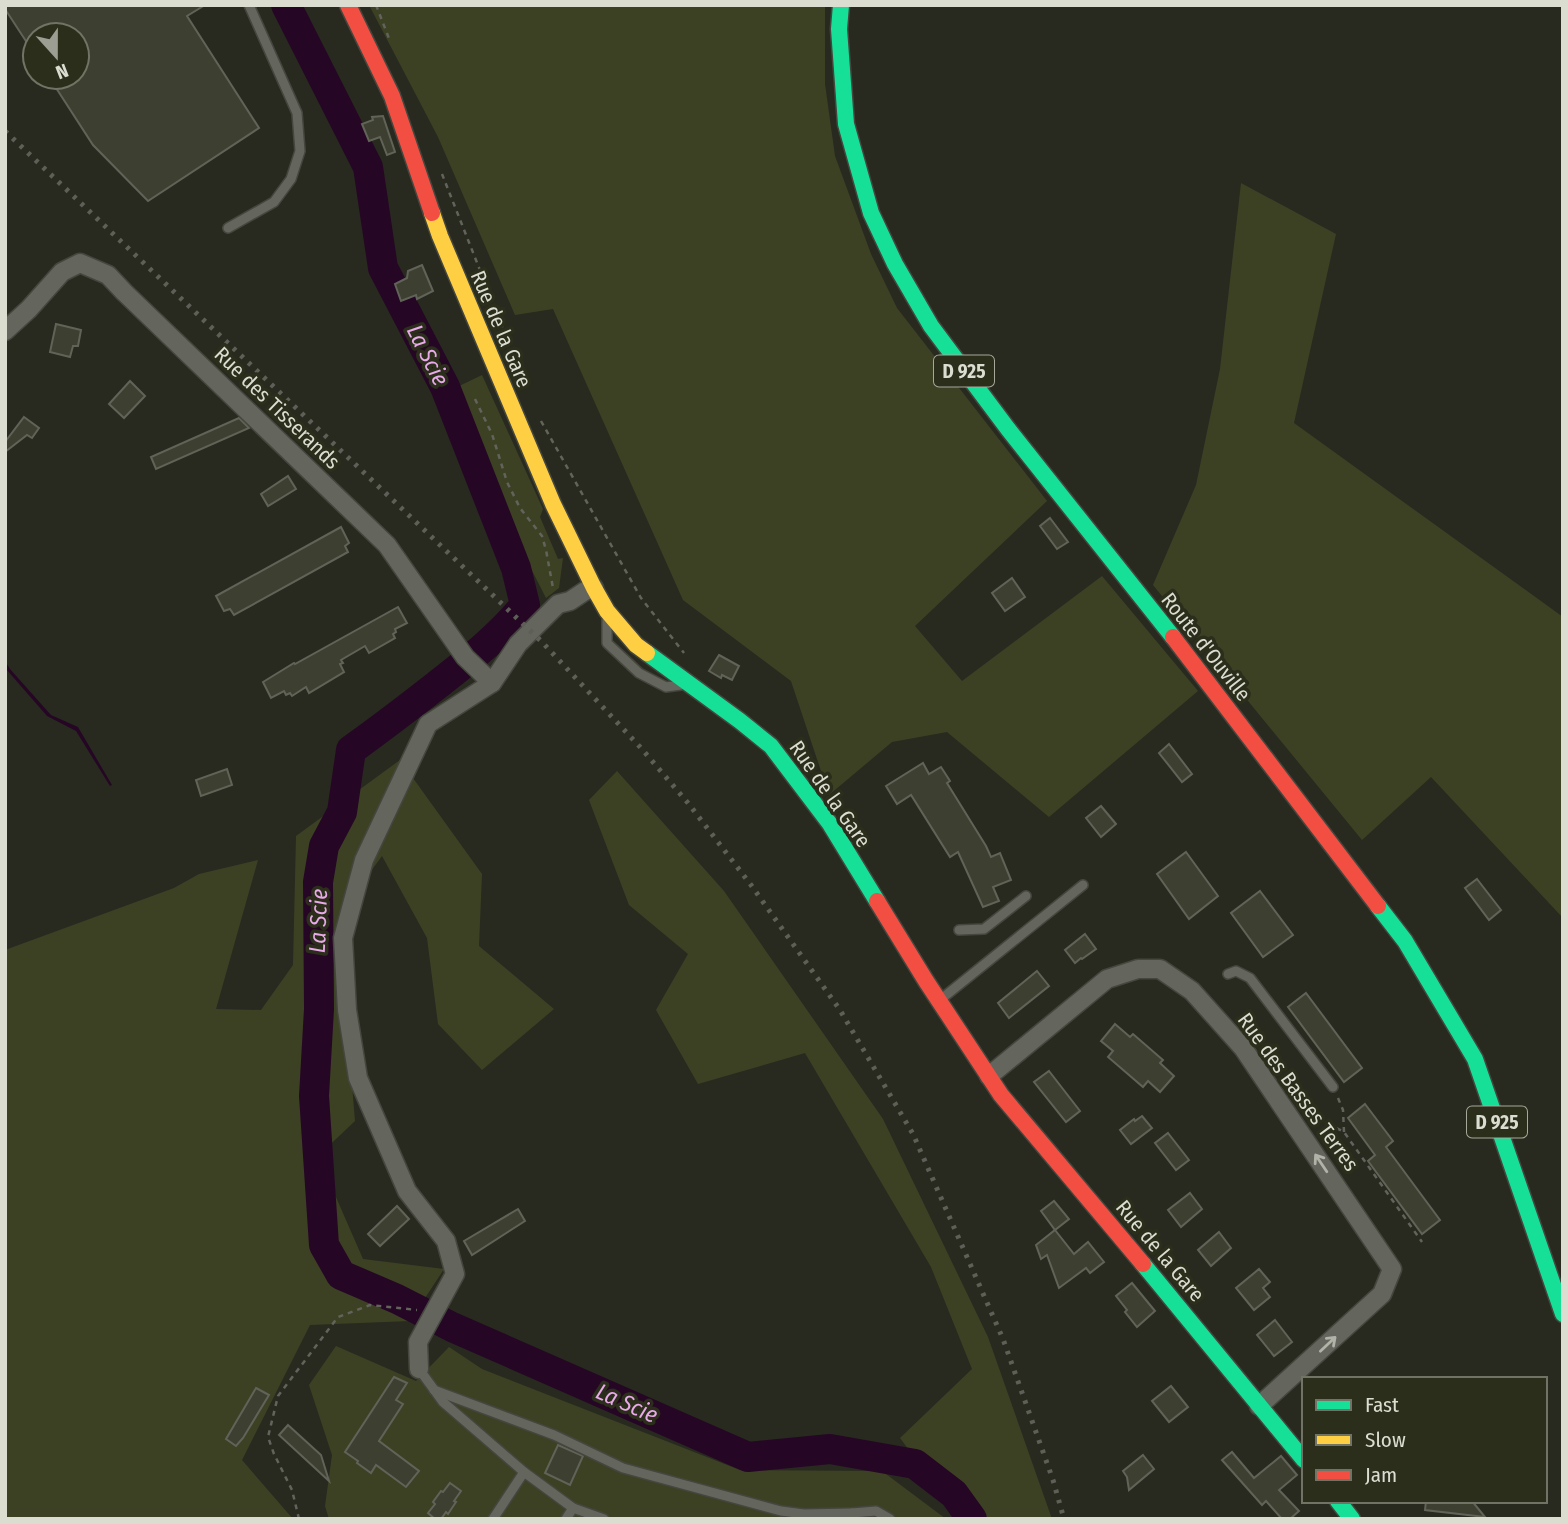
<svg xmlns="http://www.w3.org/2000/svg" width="1568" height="1524" font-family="'Fira Sans Condensed',sans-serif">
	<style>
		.green { fill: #3d4124 }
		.water { fill: #250725 }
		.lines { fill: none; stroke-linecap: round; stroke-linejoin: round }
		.river { stroke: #250725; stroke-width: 30 }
		.building { fill: #3d3f30; stroke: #616359; stroke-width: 2 }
		.lane-casing { stroke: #45463e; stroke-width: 12 }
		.street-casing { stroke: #45463e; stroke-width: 21 }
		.fast-casing { stroke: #45463e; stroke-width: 19 }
		.slow-casing { stroke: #45463e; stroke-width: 19 }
		.jam-casing { stroke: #45463e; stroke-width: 19 }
		.path { stroke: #62635b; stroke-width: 2.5; stroke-dasharray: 5 5; stroke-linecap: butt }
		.lane { stroke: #64665e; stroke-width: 9 }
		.street { stroke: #64665e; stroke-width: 18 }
		.fast { stroke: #16e098; stroke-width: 16 }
		.slow { stroke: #ffcf43; stroke-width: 16 }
		.jam { stroke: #f24e42; stroke-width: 16 }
		.rail { stroke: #5e6057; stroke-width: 5; stroke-dasharray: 3.5 7; stroke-linecap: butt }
		.oneway { stroke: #b1b3a9 }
		.labels { text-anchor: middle; stroke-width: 7; stroke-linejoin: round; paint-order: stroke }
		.shield { fill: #2b2e1b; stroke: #a6a89a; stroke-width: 2 }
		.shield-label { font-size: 19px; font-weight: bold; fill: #dbddd1 }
		.street-label { font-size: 21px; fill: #dbddd1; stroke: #2b2e1b }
		.water-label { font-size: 23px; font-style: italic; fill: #e8aae8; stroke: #2b2e1b }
	</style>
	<rect width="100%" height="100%" fill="#282a1f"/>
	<g class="green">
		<polygon points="369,5 825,5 825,84 835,156 871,254 897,308 1047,501 915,626 962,681 1102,576 1198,691 1049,817 947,732 892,742 829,795 791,681 683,600 553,309 515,315 438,137"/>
		<polygon points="1241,183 1336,234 1294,423 1563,617 1563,918 1431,777 1362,840 1153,585 1196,485 1220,369"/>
		<polygon points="482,375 543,509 540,517 558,559 563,558 559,588 546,598 482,472 453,389"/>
		<polygon points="400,760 482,874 479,946 554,1009 482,1070 438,1024 427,938 382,856 338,916 355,1121 318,1156 363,1259 444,1269 410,1321 310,1325 242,1460 293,1519 5,1519 5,950 174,888 199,874 258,860 216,1009 261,1010 293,965 296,836"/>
		<polygon points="617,771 724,891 883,1119 988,1337 1052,1519 961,1519 900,1438 972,1369 931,1267 805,1053 698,1084 656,1010 688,954 629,905 589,800"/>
		<polygon points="336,1346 416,1381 449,1347 482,1369 740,1470 882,1471 946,1519 329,1519 325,1506 332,1455 309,1385"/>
	</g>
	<polygon class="water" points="5,661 10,669 51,715 78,727 112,785 110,786 76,731 47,716 6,669"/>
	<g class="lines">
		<path class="river" d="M286,5L368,167L383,268L445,387L516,568L525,605C500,636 469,660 437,685C409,707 380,729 351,750L342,812L324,846L318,882L319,1009L314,1096L324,1245L341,1275L397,1299L452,1327L748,1457L830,1449L915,1464L954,1494L972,1519"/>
	</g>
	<g class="building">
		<polygon points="5,5 205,5 187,16 259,128 148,201 93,145 49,77 77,77 77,35 35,35 35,55 5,9"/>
		<polygon points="383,116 395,152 387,155 380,137 369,141 362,124 373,120 372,117"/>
		<polygon points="422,265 433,291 417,299 416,295 401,301 395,284 407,278 408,271"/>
		<polygon points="56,324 81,330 78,346 73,346 70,357 50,352"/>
		<polygon points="130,381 145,396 124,418 109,404"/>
		<polygon points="24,417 39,428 32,438 27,435 5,452 5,442"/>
		<polygon points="239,418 249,428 156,469 151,457"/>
		<polygon points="288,476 296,489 268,506 261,494"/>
		<polygon points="1050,518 1068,542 1057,549 1040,526"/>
		<polygon points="341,527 349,543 345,546 348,552 234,615 230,609 224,611 216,596"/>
		<polygon points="1012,578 1025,597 1005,611 992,593"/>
		<polygon points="398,607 407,623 395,629 396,632 393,634 395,638 369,653 365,646 341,660 343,663 340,664 344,672 309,693 306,687 292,696 290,693 286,695 284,691 271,698 263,682 294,663 295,664"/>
		<polygon points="719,655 739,666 732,680 722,675 721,678 709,671"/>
		<polygon points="1169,744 1192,774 1182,782 1159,753"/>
		<polygon points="923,763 929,774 941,767 950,781 947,783 986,846 991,857 1000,853 1011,880 993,887 999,901 983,907 958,852 950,857 911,795 897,804 886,786"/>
		<polygon points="227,769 232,785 201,796 196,780"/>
		<polygon points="1101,806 1116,824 1101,837 1086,818"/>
		<polygon points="1186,852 1218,896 1189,919 1157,874"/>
		<polygon points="1477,879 1501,910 1489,920 1465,888"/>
		<polygon points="1260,891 1293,935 1263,957 1231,913"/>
		<polygon points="1085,934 1096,949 1082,959 1081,958 1075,963 1065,950"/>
		<polygon points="1037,971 1049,986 1009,1018 998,1003"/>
		<polygon points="1306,993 1362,1068 1344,1082 1288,1007"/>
		<polygon points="1115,1024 1130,1037 1133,1034 1163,1060 1160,1063 1174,1076 1160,1092 1148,1081 1143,1087 1108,1057 1113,1051 1101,1041"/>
		<polygon points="1049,1071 1080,1111 1066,1122 1034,1082"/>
		<polygon points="1365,1104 1393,1141 1386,1147 1440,1220 1422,1234 1368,1161 1375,1155 1348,1118"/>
		<polygon points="1142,1116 1152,1128 1131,1144 1120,1130 1134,1119 1135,1121"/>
		<polygon points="1168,1133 1189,1160 1176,1170 1155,1143"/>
		<polygon points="1190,1193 1202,1209 1181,1227 1168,1210"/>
		<polygon points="1054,1201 1069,1219 1055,1230 1041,1211"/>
		<polygon points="397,1206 409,1219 380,1246 368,1234"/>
		<polygon points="518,1209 525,1221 472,1255 464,1241"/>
		<polygon points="1055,1230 1074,1254 1088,1242 1104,1262 1090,1273 1086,1268 1059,1288 1047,1255 1041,1259 1036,1245"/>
		<polygon points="1219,1232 1231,1248 1211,1266 1198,1250"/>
		<polygon points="1259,1269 1270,1282 1263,1288 1270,1297 1254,1310 1236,1288"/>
		<polygon points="1132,1283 1155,1311 1137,1327 1125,1312 1127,1310 1116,1296"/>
		<polygon points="1275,1320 1292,1342 1274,1356 1257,1335"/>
		<polygon points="394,1377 407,1383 396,1400 403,1404 379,1441 419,1471 406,1487 376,1465 371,1473 357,1463 358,1461 345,1452"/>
		<polygon points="1171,1386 1188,1407 1169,1422 1152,1401"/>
		<polygon points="256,1388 269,1395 243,1438 236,1446 226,1439"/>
		<polygon points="288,1425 321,1455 329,1481 279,1435"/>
		<polygon points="558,1445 583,1456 570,1485 545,1473"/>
		<polygon points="1232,1452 1254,1478 1281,1456 1297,1475 1279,1490 1299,1511 1290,1519 1282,1519 1266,1501 1262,1505 1222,1460"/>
		<polygon points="1143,1455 1154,1469 1129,1490 1127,1477 1123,1471"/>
		<polygon points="450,1483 461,1491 454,1501 456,1502 448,1514 446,1512 441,1519 435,1519 428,1513 435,1504 433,1502 441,1491 443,1492"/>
		<polygon points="1426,1501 1472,1501 1485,1517 1425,1510"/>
	</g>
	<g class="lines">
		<g class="lane-casing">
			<g id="lane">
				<polyline points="228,228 274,202 291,179 300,151 297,113 249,5"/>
				<polyline points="607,620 607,643 639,673 666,687 681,685"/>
				<polyline points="959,930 984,929 1026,896"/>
				<polyline points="1228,974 1236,971 1250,978 1333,1087"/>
				<polyline points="940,1000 1083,885"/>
				<polyline points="419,1369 443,1402 524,1472 493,1519"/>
				<polyline points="434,1390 554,1435 623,1468 781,1511 804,1514 852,1513 854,1519"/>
				<polyline points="524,1472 573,1508"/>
				<polyline points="852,1513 876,1511 890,1519"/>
				<polyline points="566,1519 573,1508 604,1519"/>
			</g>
		</g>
		<g class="street-casing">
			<g id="street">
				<polyline points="5,331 29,309 62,272 80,263 108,275 124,292 387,545 465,657 492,683"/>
				<polyline points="989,1076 1107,979 1138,969 1160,969 1192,991 1243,1048 1392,1269 1382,1294 1259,1406"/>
				<polyline points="419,1369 418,1342 455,1274 446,1241 407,1191 358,1078 347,1010 343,938 364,860 428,724 492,683 518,644 558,604 570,601 585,591 594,588"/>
			</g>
		</g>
		<g class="fast-casing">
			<g id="fast">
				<polyline points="841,5 839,29 846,124 871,213 895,264 931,326 1008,429 1173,637"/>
				<polyline points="647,653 740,721 771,746 830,824 877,901"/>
				<polyline points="1378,906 1405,941 1475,1059 1563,1314"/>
				<polyline points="1143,1264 1304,1460"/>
				<polyline points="1338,1501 1352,1519"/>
			</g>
		</g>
		<g class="slow-casing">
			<polyline id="slow" points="432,213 440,236 553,504 594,588 607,611 636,645 647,653"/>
		</g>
		<g class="jam-casing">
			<g id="jam">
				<polyline points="348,5 392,96 432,213"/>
				<polyline points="1173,637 1378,906"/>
				<polyline points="877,901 926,981 1001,1095 1143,1264"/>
			</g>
		</g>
		<g class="path">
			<polyline points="376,5 390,41"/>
			<polyline points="442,174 504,331"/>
			<polyline points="475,399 492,434 507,482 520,508 542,536 546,550 553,588"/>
			<polyline points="541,421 641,598 684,653"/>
			<polyline points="1338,1098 1343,1110 1344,1132"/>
			<polyline points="1310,1114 1344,1132 1422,1242"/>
			<polyline points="299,1519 292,1490 274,1454 268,1437 278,1396 338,1317 370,1305 417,1310"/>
		</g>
		<use href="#lane" class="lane"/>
		<use href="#street" class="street"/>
		<use href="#fast" class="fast"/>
		<use href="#slow" class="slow"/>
		<use href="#jam" class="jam"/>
		<polyline class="rail" points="5,131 542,642 641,748 688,803 751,885 840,1010 913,1134 1003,1339 1053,1480 1064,1519"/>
	</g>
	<defs><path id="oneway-shaft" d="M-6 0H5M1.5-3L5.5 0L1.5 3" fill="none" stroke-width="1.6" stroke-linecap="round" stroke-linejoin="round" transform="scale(1.75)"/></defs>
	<g class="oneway">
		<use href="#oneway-shaft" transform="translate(1321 1163) rotate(-124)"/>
		<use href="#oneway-shaft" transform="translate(1328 1344) rotate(-43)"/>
	</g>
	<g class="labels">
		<g class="shield">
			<rect x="934" y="355.5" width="60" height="31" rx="5"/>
			<rect x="1467" y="1106.5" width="60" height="31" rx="5"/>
		</g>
		<g class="shield-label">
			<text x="964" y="378">D 925</text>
			<text x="1497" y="1129">D 925</text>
		</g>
		<g class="street-label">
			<text transform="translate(501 329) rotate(67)" y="7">Rue de la Gare</text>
			<text transform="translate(277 408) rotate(44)" y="7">Rue des Tisserands</text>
			<text transform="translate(1206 647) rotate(52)" y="7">Route d'Ouville</text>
			<text transform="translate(830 794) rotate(55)" y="7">Rue de la Gare</text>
			<text transform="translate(1298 1092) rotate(54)" y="7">Rue des Basses Terres</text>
			<text transform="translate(1160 1251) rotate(50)" y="7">Rue de la Gare</text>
		</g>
		<g class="water-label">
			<text transform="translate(428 355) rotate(63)" y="8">La Scie</text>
			<text transform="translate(318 921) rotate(-88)" y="8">La Scie</text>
			<text transform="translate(627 1403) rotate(24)" y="8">La Scie</text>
		</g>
	</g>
	<rect width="1568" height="1524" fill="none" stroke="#dbddd1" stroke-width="14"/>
	<rect x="1302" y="1377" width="245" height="126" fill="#2b2e1b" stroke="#717464" stroke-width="2"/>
	<rect x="1316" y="1400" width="35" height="10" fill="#16e098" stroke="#717464" stroke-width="2"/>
	<text x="1365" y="1412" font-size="21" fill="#dbddd1">Fast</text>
	<rect x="1316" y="1435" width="35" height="10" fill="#ffcf43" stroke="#717464" stroke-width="2"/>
	<text x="1365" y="1447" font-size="21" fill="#dbddd1">Slow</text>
	<rect x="1316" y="1470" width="35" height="10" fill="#f24e42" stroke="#717464" stroke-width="2"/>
	<text x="1365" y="1482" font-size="21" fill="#dbddd1">Jam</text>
	<g transform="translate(56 56) rotate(159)"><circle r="33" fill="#2b2e1b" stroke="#717464" stroke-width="2"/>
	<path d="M0-5L12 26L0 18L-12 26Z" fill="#9c9e93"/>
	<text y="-10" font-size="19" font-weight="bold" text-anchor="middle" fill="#dbddd1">N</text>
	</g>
</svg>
